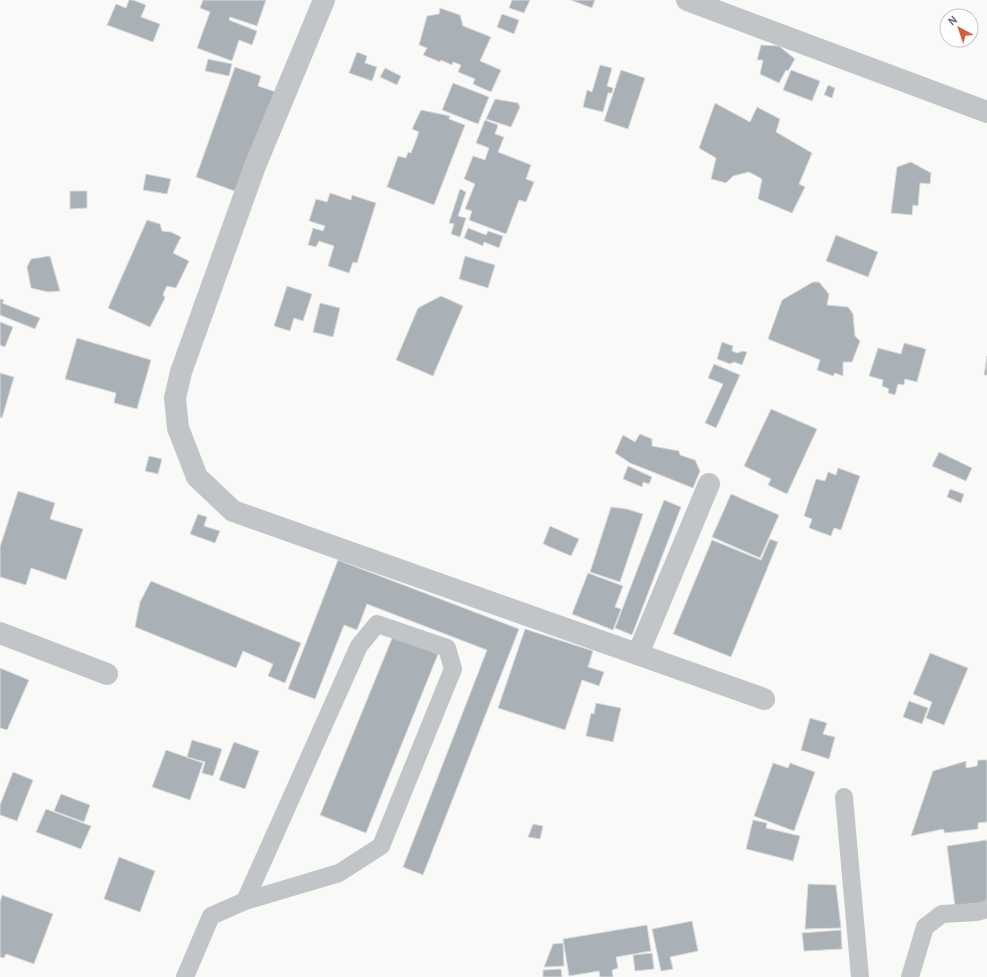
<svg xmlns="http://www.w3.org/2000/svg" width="987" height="977" font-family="'IBM Plex Sans',sans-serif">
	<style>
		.building { fill: #a9b0b6; stroke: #dbdbda }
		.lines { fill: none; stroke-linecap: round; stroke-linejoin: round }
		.service { stroke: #c1c5c8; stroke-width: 18 }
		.minor { stroke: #c1c5c8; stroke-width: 22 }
	</style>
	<rect width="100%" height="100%" fill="#f9f9f8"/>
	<g class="building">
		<polygon points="129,0 133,0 146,5 141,17 160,24 153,42 107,25 116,4 126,8"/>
		<polygon points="203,0 266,0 257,26 230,17 229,20 257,31 252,45 239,40 232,61 197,48 210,12 200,8"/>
		<polygon points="512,0 530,0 524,13 509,8"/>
		<polygon points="571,0 595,0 592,8"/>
		<polygon points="440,8 460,15 463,26 491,37 480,61 501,70 491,92 473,84 475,79 458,72 461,65 453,62 452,65 441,60 440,62 423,55 427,48 419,45 427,16 439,14"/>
		<polygon points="502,14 519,20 514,34 497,27"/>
		<polygon points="761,45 779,46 795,59 788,71 786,70 779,83 760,74 763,60 757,60"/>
		<polygon points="357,52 367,56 365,63 377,67 372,81 349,73"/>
		<polygon points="208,59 232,64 229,76 205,71"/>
		<polygon points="600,65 612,68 607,86 613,88 612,93 608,93 603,112 583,107 587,90 592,92"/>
		<polygon points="235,67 261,76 258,86 276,92 240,193 196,177"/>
		<polygon points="385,68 401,76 397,85 380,77"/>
		<polygon points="621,70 645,78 628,129 604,121"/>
		<polygon points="791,70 820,81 812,101 783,90"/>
		<polygon points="453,83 489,97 478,124 442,110"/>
		<polygon points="828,85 835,88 832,98 824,95"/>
		<polygon points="495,99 518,103 520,107 511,127 486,119"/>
		<polygon points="715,103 750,122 757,107 780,119 776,132 812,153 799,184 805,187 792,213 758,199 762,179 749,172 733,176 726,183 711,179 716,158 699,148"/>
		<polygon points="421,110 450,116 449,119 465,125 434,205 387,187 398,156 406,158 408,152 411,153 419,132 412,129"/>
		<polygon points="485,120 498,125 495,134 504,137 498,152 531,165 526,179 534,182 526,202 519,200 506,234 469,220 472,211 465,209 475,184 464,179 473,156 485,160 489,148 476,143"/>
		<polygon points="911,162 931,173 930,184 920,183 918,206 913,205 912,215 891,213 897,167"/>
		<polygon points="146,174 171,179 167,194 143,190"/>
		<polygon points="460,189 466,192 458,216 466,218 460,237 451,234 454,224 449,223"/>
		<polygon points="70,191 87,191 87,208 70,209"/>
		<polygon points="330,193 351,200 352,195 376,203 357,263 353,262 349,273 328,266 334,246 319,241 316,247 308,245 313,228 323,231 325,226 309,221 316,199 327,202"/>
		<polygon points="147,220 160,224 162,231 171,232 181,237 173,253 189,261 176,288 167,286 163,294 165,298 150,327 108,308"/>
		<polygon points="468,228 486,235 488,231 503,236 499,248 484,242 483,246 464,238"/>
		<polygon points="836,235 878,252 868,277 826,261"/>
		<polygon points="50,256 60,291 48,292 31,288 27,267 31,259"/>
		<polygon points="465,256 495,265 488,288 459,279"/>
		<polygon points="813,282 819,282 829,294 827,305 848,307 853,314 855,336 860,341 852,362 843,362 843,376 835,373 833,376 817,370 820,360 768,339 782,300"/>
		<polygon points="287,286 312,294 303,321 294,318 290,331 274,326"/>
		<polygon points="441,296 463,306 433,376 396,360 418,308"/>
		<polygon points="0,299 4,300 2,303 40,318 35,329 0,315"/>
		<polygon points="320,303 340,308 333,337 313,332"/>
		<polygon points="0,322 13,327 5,347 0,345"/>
		<polygon points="77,338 151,360 137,409 114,403 116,393 65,379"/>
		<polygon points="722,342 733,346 732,351 737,353 743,351 747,352 742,365 734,362 730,364 717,359"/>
		<polygon points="904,343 926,349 917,382 905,379 904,385 898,384 895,395 888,393 889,389 882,386 883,380 869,376 878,348 901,354"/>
		<polygon points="987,356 987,375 984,375"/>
		<polygon points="714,364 740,375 716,428 705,423 723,384 708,378"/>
		<polygon points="0,373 14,377 2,418 0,417"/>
		<polygon points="771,409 817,429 787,494 768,485 771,479 744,466"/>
		<polygon points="640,434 652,439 652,446 679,451 680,455 695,460 700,471 693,488 630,463 615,453 623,435 635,442"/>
		<polygon points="939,452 972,468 966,481 932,466"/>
		<polygon points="149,456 162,459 158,474 145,471"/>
		<polygon points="628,466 652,477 649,484 643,482 642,487 623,479"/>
		<polygon points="838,468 860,476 841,530 834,528 831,536 809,528 812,519 804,516 816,479 825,481 828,472 836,475"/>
		<polygon points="950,489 964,494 961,503 947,497"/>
		<polygon points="18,491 55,503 50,519 83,529 66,580 31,568 26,585 0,577 0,547"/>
		<polygon points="731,494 779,515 760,558 712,537"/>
		<polygon points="664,500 681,507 632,635 615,628"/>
		<polygon points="611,507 627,509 643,514 620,582 590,572"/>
		<polygon points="198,514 207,517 204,526 220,531 215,543 190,534"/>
		<polygon points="550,526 579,539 571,556 543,544"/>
		<polygon points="770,539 778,542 731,657 673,634 712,540 761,560"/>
		<polygon points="338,560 519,629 423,875 403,867 487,650 367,604 357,630 344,625 315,699 288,689"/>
		<polygon points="588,573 623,586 615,607 621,609 613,630 572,614"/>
		<polygon points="151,581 301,643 285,683 268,676 273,664 243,651 236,668 135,627 140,602"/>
		<polygon points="525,629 593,651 588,667 604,672 599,686 582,680 565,730 498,708"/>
		<polygon points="393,636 438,654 366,833 320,815"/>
		<polygon points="930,653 968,668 944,725 926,718 932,702 913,694"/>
		<polygon points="0,668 29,680 7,730 0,728"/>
		<polygon points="909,701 928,708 922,724 903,717"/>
		<polygon points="596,703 621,708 613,742 586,736 591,713 594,714"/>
		<polygon points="810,718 827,723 823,734 835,737 829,759 801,750"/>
		<polygon points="192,740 222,749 213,776 202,773 205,762 187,757"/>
		<polygon points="234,742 259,751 245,789 219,780"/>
		<polygon points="166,750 203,763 190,800 152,787"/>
		<polygon points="978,760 987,760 987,822 978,823 978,829 945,833 943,829 911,836 933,771 966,761 966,768 977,766"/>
		<polygon points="773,763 788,768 790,763 815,772 794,831 754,816"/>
		<polygon points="13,772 33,780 17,821 0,815 0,805"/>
		<polygon points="61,794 90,805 84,822 54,811"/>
		<polygon points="46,809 91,826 81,849 36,832"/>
		<polygon points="753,820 767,823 766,828 800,836 793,861 746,849"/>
		<polygon points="533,824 543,826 540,839 528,837"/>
		<polygon points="987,840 987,902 955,906 947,846"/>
		<polygon points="119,857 155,871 140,912 104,899"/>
		<polygon points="808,884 836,885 841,928 805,929"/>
		<polygon points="2,895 53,914 34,964 6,954 4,958 0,957 0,902"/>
		<polygon points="692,921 698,951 670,957 673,969 661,971 652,929"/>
		<polygon points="647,925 651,951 616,957 618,968 612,970 613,977 600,977 599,971 569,976 563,939"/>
		<polygon points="841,930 842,949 804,951 802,933"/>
		<polygon points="563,943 564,966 544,967 553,944"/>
		<polygon points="652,953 654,969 635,971 633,955"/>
		<polygon points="561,969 562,977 543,977 543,970"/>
	</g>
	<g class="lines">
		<g class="service">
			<polyline points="844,797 860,977"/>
			<polyline points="185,977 211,916 245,901 339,873 381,846 453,669 447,648 377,624 359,646 245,901"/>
			<polyline points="910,977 925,927 942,914 977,912 987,909"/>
		</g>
		<g class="minor">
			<polyline points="324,0 255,166 181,372 175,398 178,428 197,477 233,511 764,699"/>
			<polyline points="687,0 987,112"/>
			<polyline points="0,633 107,674"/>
			<polyline points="638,654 709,484"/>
		</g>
	</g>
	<g transform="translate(959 28) rotate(320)"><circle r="19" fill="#ffffff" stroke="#c2c8cc"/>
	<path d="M0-3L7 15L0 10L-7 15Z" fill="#d3613e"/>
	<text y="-6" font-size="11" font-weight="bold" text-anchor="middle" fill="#66757f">N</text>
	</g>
</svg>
